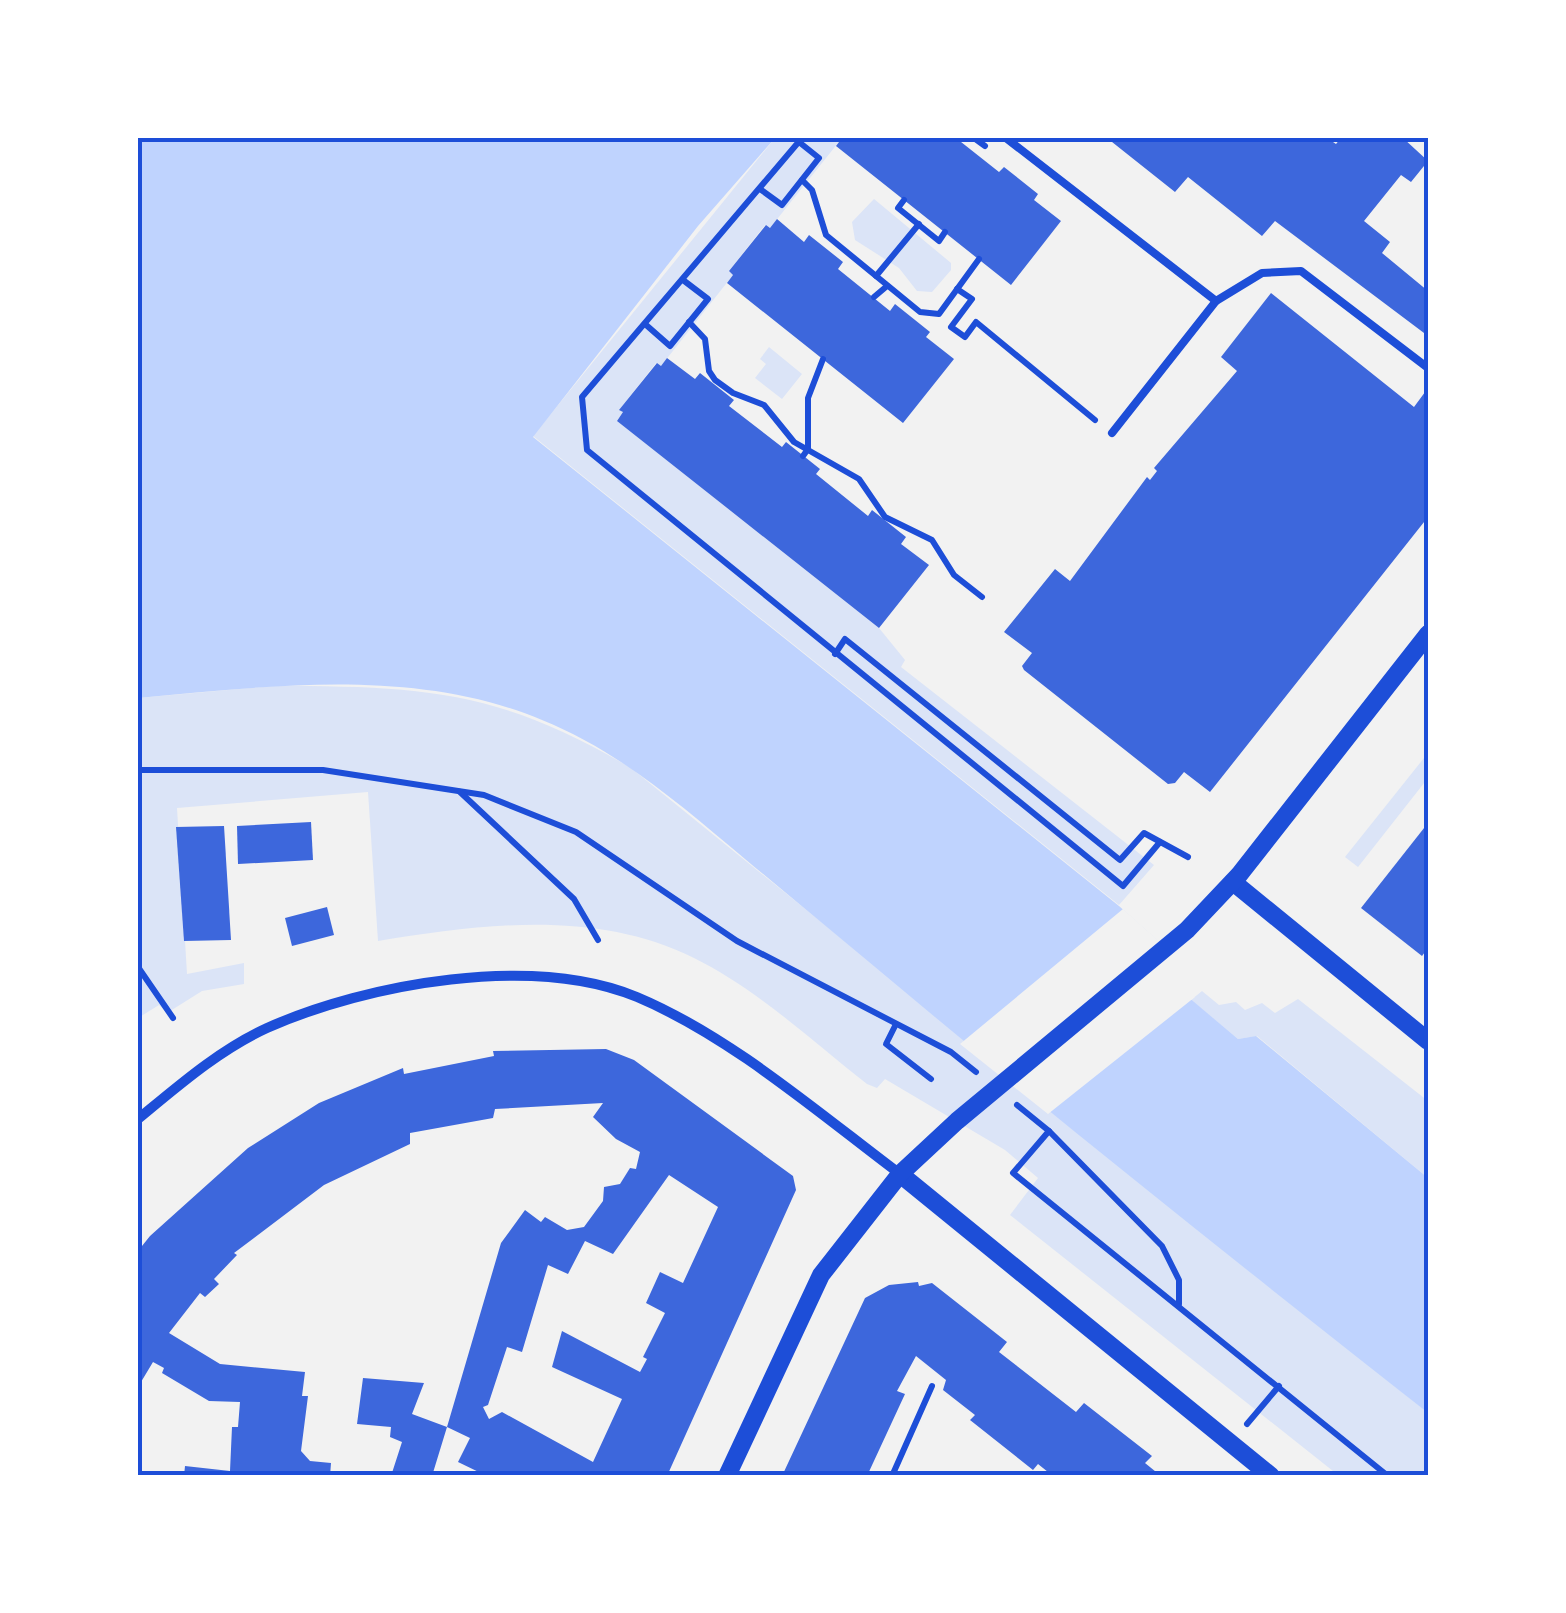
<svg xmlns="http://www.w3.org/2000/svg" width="1566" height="1613" font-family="Mulish,sans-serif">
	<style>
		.green { fill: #dbe4f7 }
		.water { fill: #bfd3fe }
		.pier { fill: #f2f2f2 }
		.building { fill: #3d67dc; fill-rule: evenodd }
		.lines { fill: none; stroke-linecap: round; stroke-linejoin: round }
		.path { stroke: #1d4ed8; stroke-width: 6 }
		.service { stroke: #1d4ed8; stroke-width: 8 }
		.minor { stroke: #1d4ed8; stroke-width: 10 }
		.tertiary { stroke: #1d4ed8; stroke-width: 18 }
		.neatline { fill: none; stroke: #1d4ed8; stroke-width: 4 }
	</style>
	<rect width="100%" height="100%" fill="#f2f2f2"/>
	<g class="green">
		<polygon points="775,138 842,138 770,228 765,225 729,271 733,275 661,366 656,363 620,409 623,412 617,421 879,628 905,660 901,667 1154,865 1119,905 533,436"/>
		<polygon points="874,199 951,263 951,270 932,292 917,291 899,268 855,240 852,222"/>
		<polygon points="769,347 802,374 782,399 755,378 766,364 760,359"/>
		<path d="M274,686C423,686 499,690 631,768L1428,1413V1475H1338L1010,1215L1038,1178L1005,1150L885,1079L877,1088L867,1084C812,1041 757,989 694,958C596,909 482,924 378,941L368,792L177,808L187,974L244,963V984L202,991L167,1013L159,1005L138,1018V698Z"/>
		<polygon points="1424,758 1428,762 1428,778 1358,867 1345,857"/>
		<polygon points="1202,991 1219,1005 1236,1002 1245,1010 1262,1003 1275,1013 1298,999 1428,1101 1428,1178 1257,1036 1238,1039 1191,1000"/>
	</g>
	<path class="water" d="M138,138H775L698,226L533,437L1119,906L1167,949L1149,964L1238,1039L1256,1036L1428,1178V1413C1253,1275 1077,1136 905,992C852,948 798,903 745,859C682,806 619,751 542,720C415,667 270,686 138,698Z"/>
	<polygon class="pier" points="1123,909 1171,952 1156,964 1195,997 1048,1114 960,1044"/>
	<g class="building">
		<polygon points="842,138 956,138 999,172 1004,167 1038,194 1034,200 1061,221 1011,285 836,146"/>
		<polygon points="1107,138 1327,138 1336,144 1341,138 1403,138 1428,161 1411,182 1401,175 1364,221 1390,242 1382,253 1428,291 1428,336 1275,221 1262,236 1188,177 1175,192"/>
		<polygon points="777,219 804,242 809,235 843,262 838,269 890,311 895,304 930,332 926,337 954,359 903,423 727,283 733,275 729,271 766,225 770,228"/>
		<polygon points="1271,293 1414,407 1428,388 1428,517 1210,792 1184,772 1175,783 1168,784 1024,670 1022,666 1032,653 1004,632 1055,569 1070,581 1147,477 1150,480 1157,471 1154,468 1237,371 1221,357"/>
		<polygon points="667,358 695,379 700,373 734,400 729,406 782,447 786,442 820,469 816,474 868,516 872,510 906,537 901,544 929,565 879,628 617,421 623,412 619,410 657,363 661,366"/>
		<polygon points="311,822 313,860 238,864 237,826"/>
		<polygon points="1428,823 1428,948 1422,956 1361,908"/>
		<polygon points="224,826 231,940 184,941 176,827"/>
		<polygon points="327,907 334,935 292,946 285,918"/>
		<path d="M606,1049L634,1060L793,1176L796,1190L667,1476H487L458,1462L470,1438L447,1427L432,1476H391L402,1442L390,1437L391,1427L357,1424L363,1378L424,1383L412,1414L447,1427L501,1243L525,1210L541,1222L545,1217L567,1230L584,1227L603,1201L604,1187L620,1184L630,1168L636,1169L640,1152L616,1139L593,1117L603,1103L495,1109L493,1118L410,1133V1144L324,1185L234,1253L237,1255L214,1279L219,1284L205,1297L200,1293L169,1333L220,1364L305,1372L302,1396H308L301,1451L310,1461L331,1463L330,1476H184L185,1466L230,1471L232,1427H238L240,1402L209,1401L162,1373L164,1368L153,1362L138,1387V1251L150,1236L248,1148L319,1103L403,1068L404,1074L494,1056L493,1051ZM669,1175L718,1207L683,1283L660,1272L646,1303L665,1313L643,1357L647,1359L640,1372L562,1331L552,1367L622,1399L593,1462L502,1412L489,1419L483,1407L488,1405L507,1347L522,1352L548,1265L568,1274L585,1241L613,1254Z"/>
		<polygon points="918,1282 919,1286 932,1283 1007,1342 999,1352 1076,1412 1084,1403 1152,1456 1145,1463 1161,1476 1053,1476 1038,1464 1033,1470 970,1420 975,1415 943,1390 946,1380 916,1356 897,1391 905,1394 867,1476 782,1476 865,1298 889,1285"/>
	</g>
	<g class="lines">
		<g class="path">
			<polyline points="802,138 582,397 587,450 1123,886 1160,842"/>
			<polyline points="974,138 985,146"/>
			<polyline points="802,180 812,190 826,235 920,312 939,314 979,259"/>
			<polyline points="760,189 782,205 819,158 799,142"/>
			<polyline points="904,200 898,208 939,241 945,232"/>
			<polyline points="876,276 919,224"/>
			<polyline points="957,289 972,299 951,327 965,337 976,322 1095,420"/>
			<polyline points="874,297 887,286"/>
			<polyline points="689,322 705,339 709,371 715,380 733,393 764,405 794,442 859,479 885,517 932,540 954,575 982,597"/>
			<polyline points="645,324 670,346 708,299 683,280"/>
			<polyline points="803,456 808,449 808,398 823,359"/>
			<polyline points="835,654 845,639 1120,860 1144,833 1188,857"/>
			<polyline points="138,770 323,770 484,795 576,832 737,941 951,1052 976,1072"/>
			<polyline points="460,792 574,899 598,940"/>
			<polyline points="138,967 173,1018"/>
			<polyline points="895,1026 886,1044 931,1079"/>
			<polyline points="1017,1105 1049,1131 1162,1246 1179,1280 1179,1304"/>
			<polyline points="1049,1131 1013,1173 1388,1476"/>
			<polyline points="1247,1424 1279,1386"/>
			<polyline points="892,1476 932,1386"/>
		</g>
		<g class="service">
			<polyline points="1006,138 1216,301 1262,273 1301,271 1428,368"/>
			<polyline points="1112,433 1216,301"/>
		</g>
		<path class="minor" d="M138,1119C178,1086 219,1050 267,1028C368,983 533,954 637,997C730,1036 820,1114 900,1174"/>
		<g class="tertiary">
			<polyline points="1233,882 1428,1041"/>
			<polyline points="900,1174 1271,1476"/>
			<polyline points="727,1476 821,1275 900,1174 957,1121 1187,930 1239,875 1428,634"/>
		</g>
	</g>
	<rect width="1566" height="1613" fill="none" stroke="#ffffff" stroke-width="280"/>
	<rect x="140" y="140" width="1286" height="1333" class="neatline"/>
</svg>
